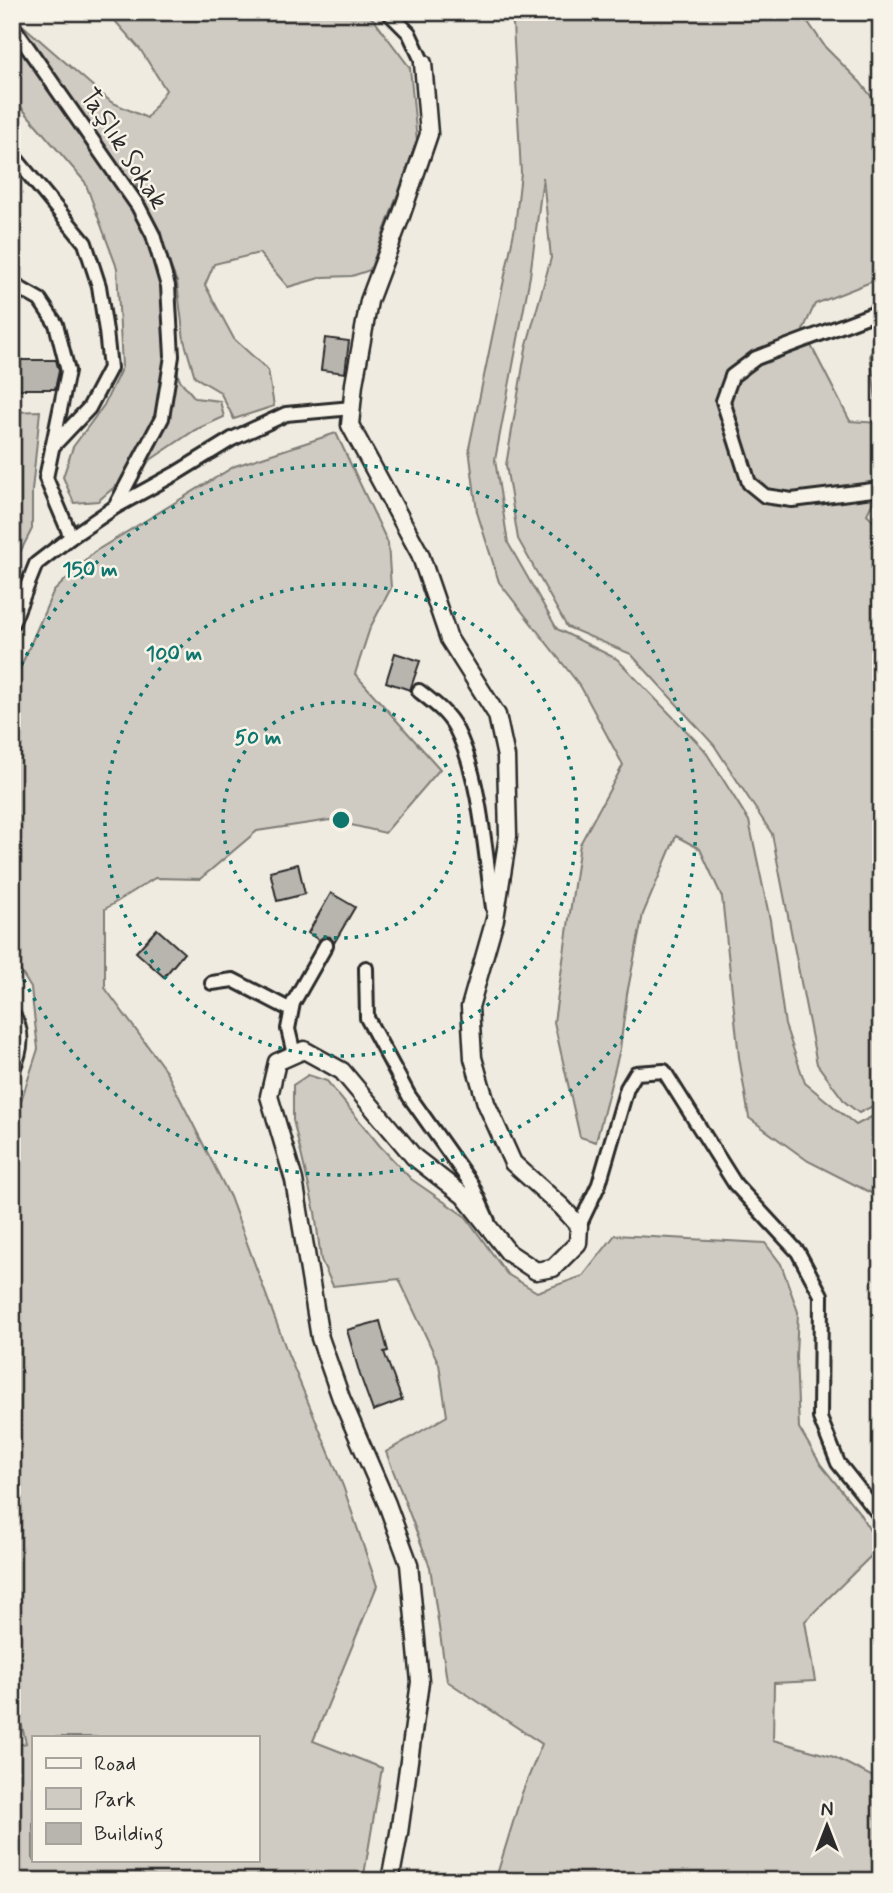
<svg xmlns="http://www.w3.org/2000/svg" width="893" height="1893" font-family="Mynerve,sans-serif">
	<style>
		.green { fill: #cfcbc2; stroke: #7d7b76; stroke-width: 2; fill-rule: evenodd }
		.building { fill: #b8b5ae; stroke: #2b2b2b; stroke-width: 2 }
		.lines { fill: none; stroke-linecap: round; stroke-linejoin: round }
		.minor-casing { stroke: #2b2b2b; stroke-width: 18 }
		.tertiary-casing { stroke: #2b2b2b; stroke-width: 21 }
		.minor { stroke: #f7f3e8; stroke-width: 12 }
		.tertiary { stroke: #f7f3e8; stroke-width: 16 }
		.ring { fill: none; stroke: #0f766e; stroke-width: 3.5; stroke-dasharray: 3.5 7 }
		.labels { text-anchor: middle; stroke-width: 5; stroke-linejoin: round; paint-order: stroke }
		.street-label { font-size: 26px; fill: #2b2b2b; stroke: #f7f3e8 }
		.centre { fill: #0f766e; stroke: #f7f3e8; stroke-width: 3.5 }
		.ring-label { font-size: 21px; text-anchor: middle; font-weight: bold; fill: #0f766e; stroke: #f7f3e8; stroke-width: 5; stroke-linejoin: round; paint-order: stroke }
	</style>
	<rect width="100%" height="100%" fill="#efebe0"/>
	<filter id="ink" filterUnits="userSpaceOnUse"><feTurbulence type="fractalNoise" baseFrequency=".0143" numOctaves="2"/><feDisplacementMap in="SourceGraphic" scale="14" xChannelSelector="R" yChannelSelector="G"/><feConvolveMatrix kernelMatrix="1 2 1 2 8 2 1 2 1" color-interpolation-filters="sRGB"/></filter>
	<g filter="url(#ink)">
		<g class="green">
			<polygon points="107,12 364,12 374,20 410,68 417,141 370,270 352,276 323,277 288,287 259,253 214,264 205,285 234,339 268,370 274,406 234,419 220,392 195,377 184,340 177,282 135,180 163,282 179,379 195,398 220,401 224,417 195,430 131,473 98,501 74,503 63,477 73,447 104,405 122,367 117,268 85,182 20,106 12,100 12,16 111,102 147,118 166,90 140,49"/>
			<polygon points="501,12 801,12 826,48 860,82 881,109 881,278 815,304 803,330 850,421 879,423 870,354 881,341 881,486 867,514 881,530 881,1102 859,1113 845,1102 817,1064 772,834 714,745 631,654 567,627 518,539 506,465 526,348 551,258 543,177 530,276 495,460 508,543 557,629 617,659 704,749 749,821 770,920 785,1025 805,1083 856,1125 881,1112 881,1198 808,1161 749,1118 739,1057 722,897 700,849 676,836 643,914 627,994 620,1049 596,1142 580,1137 554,1022 580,844 623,765 581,687 499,582 477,512 469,448 515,227 521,173 513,24"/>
			<polygon points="40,411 32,491 32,529 12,568 12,412"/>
			<path d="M336,433L388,543L391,588L370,628L355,674L440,769L385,833L330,820L257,831L200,879L155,878L105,909V988L166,1071L230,1197L288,1354L343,1486L377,1586L313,1741L382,1768L363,1881H12V1747L26,1743L12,1685V1103L21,1101L38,1049L31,988L12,957V687L53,592L94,552L235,466ZM257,1737V1860H33V1737Z"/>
			<polygon points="308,1075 327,1081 380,1146 411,1179 466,1217 507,1274 537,1292 583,1276 615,1235 765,1243 781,1264 798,1312 796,1356 799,1428 821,1465 858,1511 880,1547 805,1621 815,1681 774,1683 773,1740 834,1757 881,1781 881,1881 495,1881 522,1793 542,1744 447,1681 430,1567 386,1452 447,1416 439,1364 399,1279 333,1286 321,1260 315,1212 293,1120 293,1085"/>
		</g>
		<g class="building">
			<polygon points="325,338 349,341 345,373 321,370"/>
			<polygon points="12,360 56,360 59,371 55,389 12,389"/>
			<polygon points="395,653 420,661 410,690 386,682"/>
			<polygon points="298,864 305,894 277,901 270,871"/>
			<polygon points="331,893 355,907 334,943 330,937 325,936 319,940 308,933"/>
			<polygon points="157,929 184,953 164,977 136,952"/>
			<polygon points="380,1321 388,1351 384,1352 402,1400 373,1411 360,1375 347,1330"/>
		</g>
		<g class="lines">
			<g class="minor-casing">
				<g id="minor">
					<polyline points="388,12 409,33 423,63"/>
					<polyline points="12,25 138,206 153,235 168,286 172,356 162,418 115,507"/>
					<polyline points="12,154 85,243 99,286 106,331 110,368 89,408 52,447"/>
					<polyline points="12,284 40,300 56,324 68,371 46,478 71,537"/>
					<polyline points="881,311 756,358 732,376 723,401 749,483 765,496 792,500 881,489"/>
					<polyline points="12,624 36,564 71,537 115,507 175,474 232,439 286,414 352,408"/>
					<path d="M419,691C433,702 448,713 456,729C481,778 485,854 493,908"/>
					<polyline points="366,968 367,1018 409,1096 472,1185 488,1221"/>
					<polyline points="212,983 233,980 291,1010"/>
					<path d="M12,1013C25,1032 22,1051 12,1071"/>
					<polyline points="294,1054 288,1029 293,1003 326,945"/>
					<polyline points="579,1226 599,1184 627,1088 636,1073 664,1071 735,1184 798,1252 821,1295 820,1418 838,1463 881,1517"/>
				</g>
			</g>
			<g class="tertiary-casing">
				<polyline id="tertiary" points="390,1881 399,1833 420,1682 409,1564 387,1504 341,1398 320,1338 294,1180 269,1096 277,1062 304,1050 342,1071 414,1157 464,1196 509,1253 536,1271 553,1268 578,1243 579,1226 562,1207 513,1163 486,1103 473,1058 470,1007 495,919 508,836 506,757 497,715 449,639 420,554 350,425 354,384 369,301 400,219 429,134 423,63"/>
			</g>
			<use href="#minor" class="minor"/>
			<use href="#tertiary" class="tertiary"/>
		</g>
	</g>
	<g class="ring">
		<circle cx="341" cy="820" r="118"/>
		<circle cx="341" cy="820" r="236"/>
		<path d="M13 684A355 355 0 1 1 13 956"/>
	</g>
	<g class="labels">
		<g class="street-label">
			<text transform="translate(125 148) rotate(57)" y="9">Taşlık Sokak</text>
		</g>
	</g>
	<circle cx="341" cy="820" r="10" class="centre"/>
	<g class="ring-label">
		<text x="90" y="576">150 m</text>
		<text x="174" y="660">100 m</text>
		<text x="258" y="744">50 m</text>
	</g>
	<rect width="893" height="1893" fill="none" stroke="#f7f3e8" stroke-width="42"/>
	<rect x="21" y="21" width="851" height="1851" fill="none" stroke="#2b2b2b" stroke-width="2.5" filter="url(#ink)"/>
	<rect x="32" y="1736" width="228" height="126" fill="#f7f3e8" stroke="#a5a39c" stroke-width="2"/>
	<rect x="46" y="1758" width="35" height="10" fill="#f7f3e8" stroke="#a5a39c" stroke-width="2"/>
	<text x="94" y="1770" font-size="21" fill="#2b2b2b">Road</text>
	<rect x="46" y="1788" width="35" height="21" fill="#cfcbc2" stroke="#a5a39c" stroke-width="2"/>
	<text x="94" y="1806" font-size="21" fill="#2b2b2b">Park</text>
	<rect x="46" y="1823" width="35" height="21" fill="#b8b5ae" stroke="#a5a39c" stroke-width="2"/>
	<text x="94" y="1840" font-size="21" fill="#2b2b2b">Building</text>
	<g transform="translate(827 1826)" stroke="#f7f3e8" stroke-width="5" paint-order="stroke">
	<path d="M0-5L12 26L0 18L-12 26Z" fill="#2b2b2b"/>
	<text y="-10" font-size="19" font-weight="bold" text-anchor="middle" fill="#2b2b2b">N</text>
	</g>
</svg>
